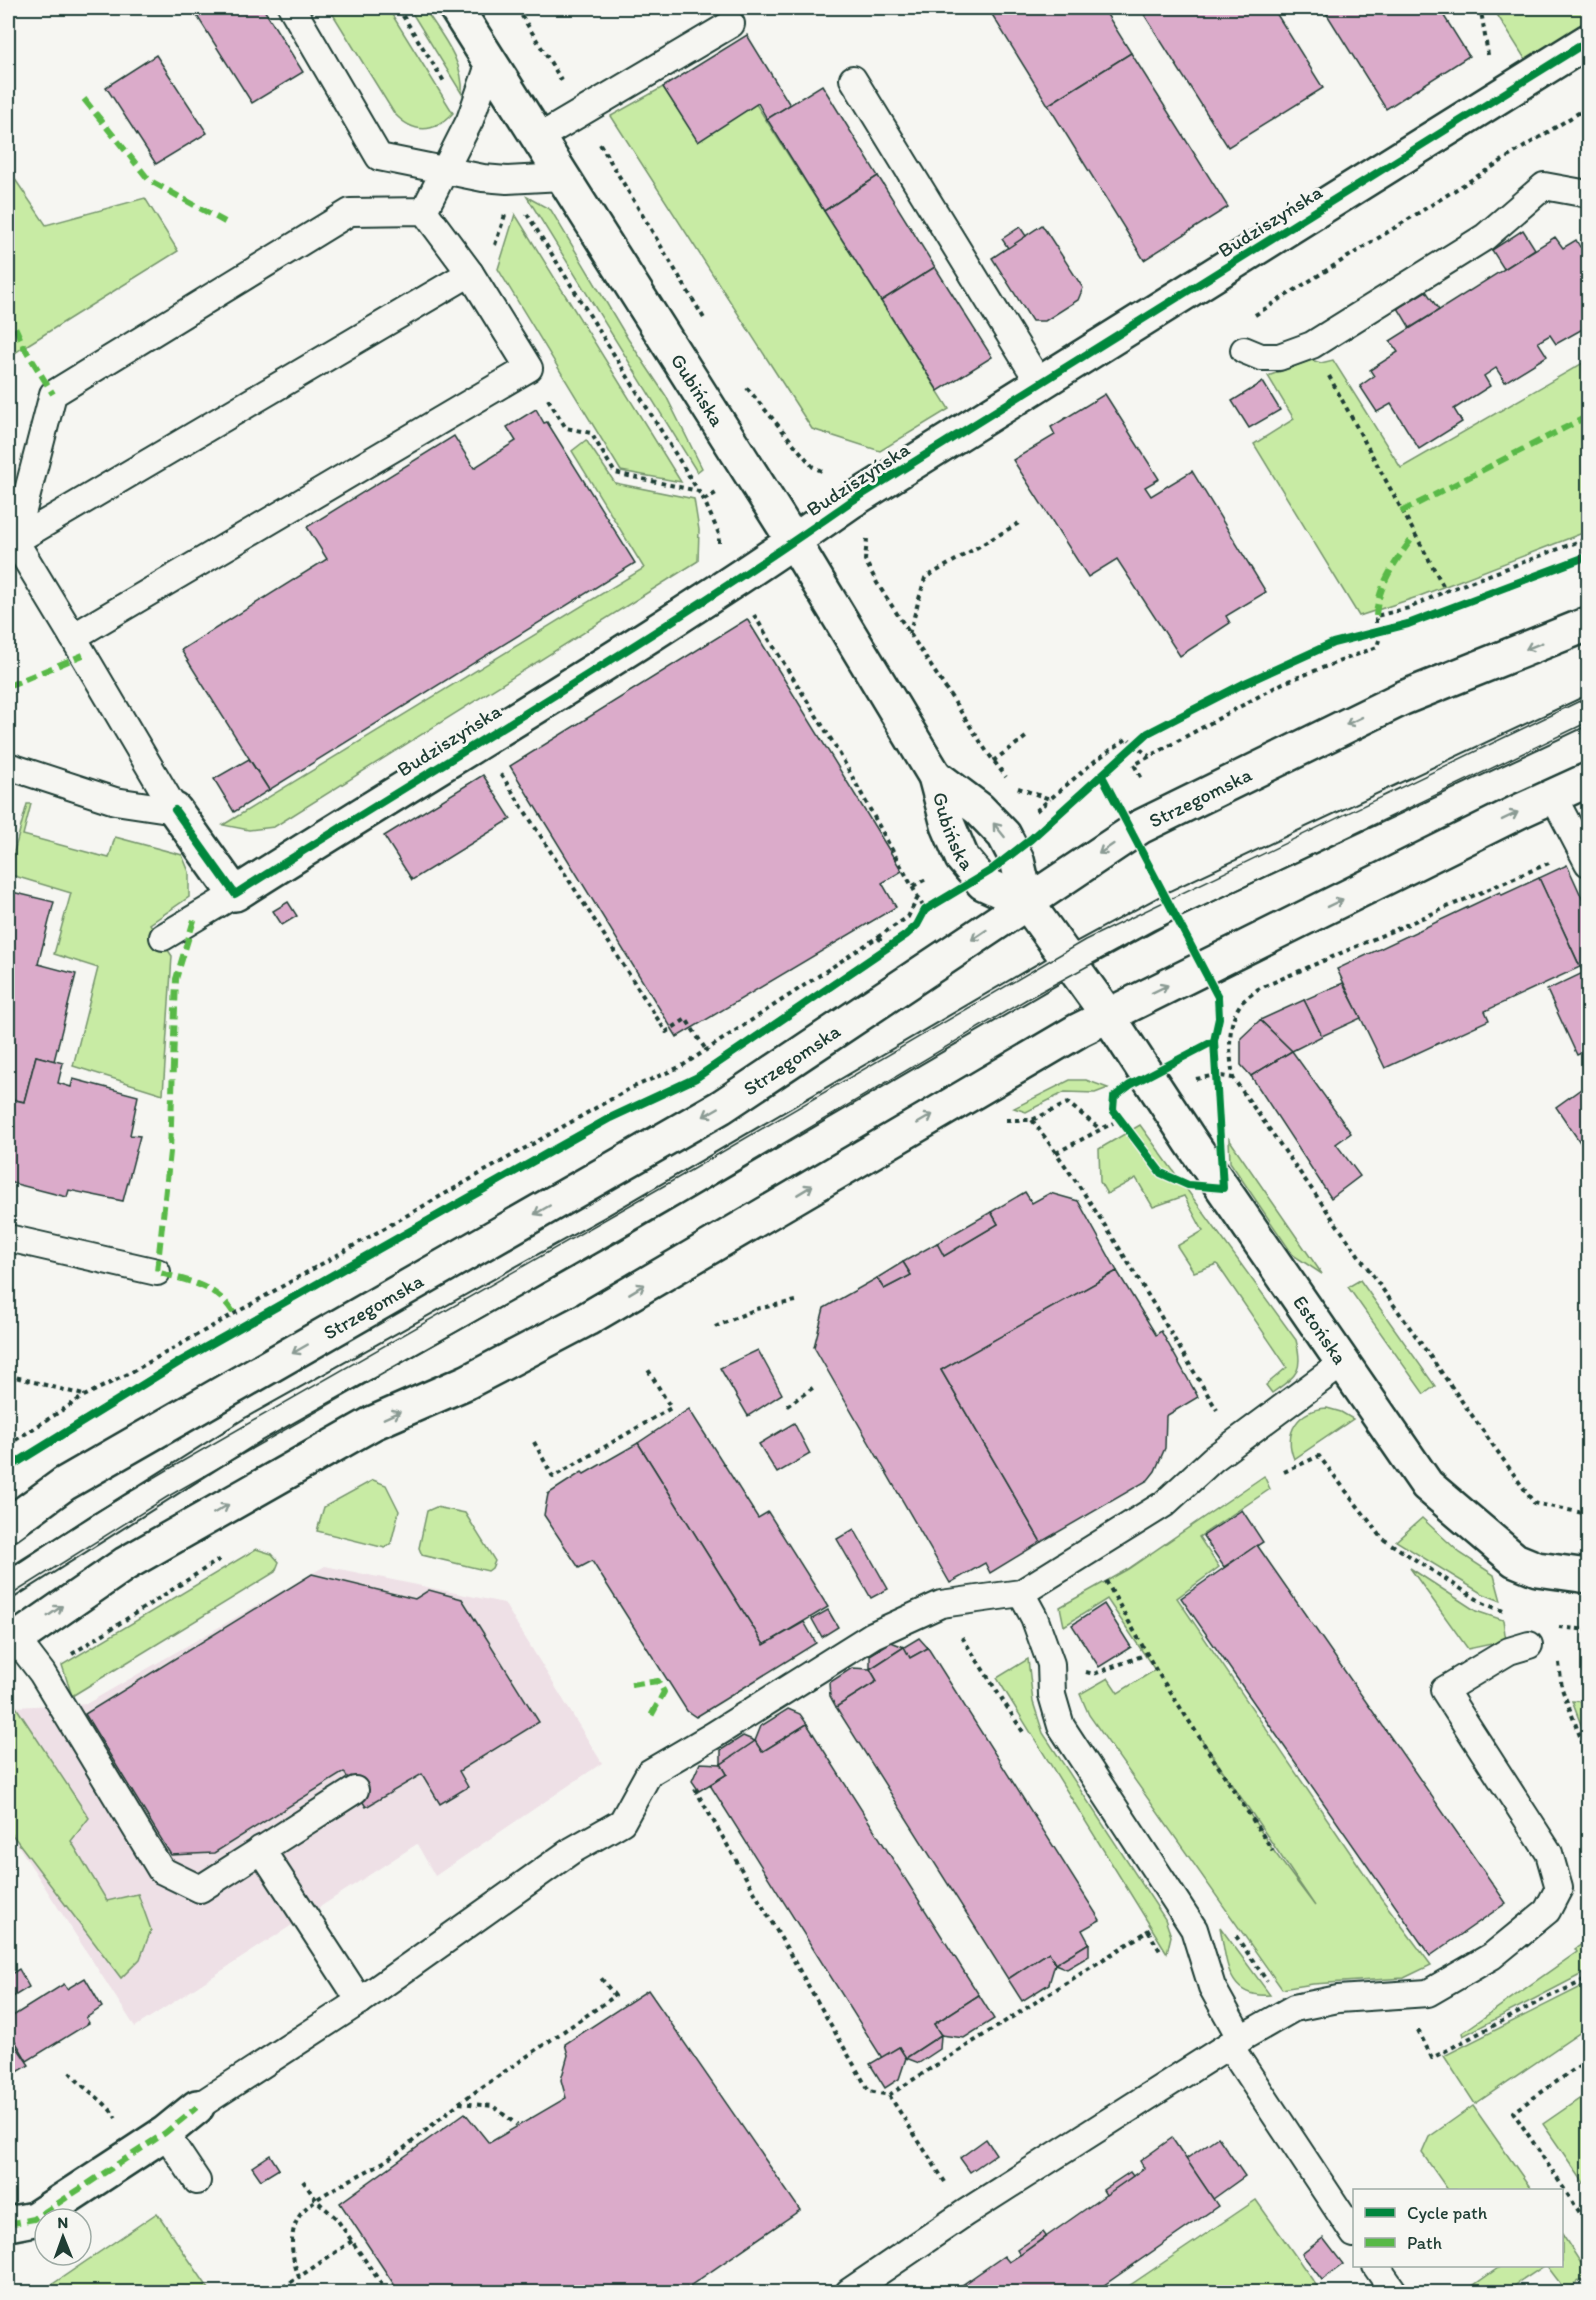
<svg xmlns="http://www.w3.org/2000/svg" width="1596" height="2300" font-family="Itim,sans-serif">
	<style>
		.built { fill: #eee0e6 }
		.green { fill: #c8eba4; stroke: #74946c; stroke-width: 1.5; fill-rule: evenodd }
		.building { fill: #dbabca; stroke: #1f3d34; stroke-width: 1.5 }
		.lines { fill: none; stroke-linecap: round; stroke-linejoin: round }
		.service-casing { stroke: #1f3d34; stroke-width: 30 }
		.minor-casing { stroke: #1f3d34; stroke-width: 38 }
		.tertiary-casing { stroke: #1f3d34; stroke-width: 38 }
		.secondary-casing { stroke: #1f3d34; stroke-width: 38 }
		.path { stroke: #1f3d34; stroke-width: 4; stroke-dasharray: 4.5 4.5; stroke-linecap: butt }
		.service { stroke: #f6f6f2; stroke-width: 26 }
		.minor { stroke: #f6f6f2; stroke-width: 33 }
		.tertiary { stroke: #f6f6f2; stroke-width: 33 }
		.secondary { stroke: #f6f6f2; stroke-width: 33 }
		.tram { stroke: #1f3d34; stroke-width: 1.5 }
		.quiet { stroke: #58b947; stroke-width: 6; stroke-dasharray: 12 6; stroke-linecap: butt }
		.cycleway-casing { stroke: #f6f6f2; stroke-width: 11 }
		.cycleway { stroke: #00873e; stroke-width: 8 }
		.oneway { stroke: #8a9a93 }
		.labels { text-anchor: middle; stroke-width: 6; stroke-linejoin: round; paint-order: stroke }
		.street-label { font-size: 20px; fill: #1f3d34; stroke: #f6f6f2 }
	</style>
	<rect width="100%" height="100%" fill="#f6f6f2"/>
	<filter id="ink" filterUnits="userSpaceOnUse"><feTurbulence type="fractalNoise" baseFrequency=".0167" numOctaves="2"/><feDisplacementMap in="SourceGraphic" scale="12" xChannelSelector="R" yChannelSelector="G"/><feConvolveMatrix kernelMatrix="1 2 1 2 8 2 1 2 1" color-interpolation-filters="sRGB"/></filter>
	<g filter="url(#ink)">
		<polygon class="built" points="325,1566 504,1603 602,1763 435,1876 417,1844 135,2027 8,1830 8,1714 16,1707 88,1703"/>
		<g class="green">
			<path d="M329,8H388L453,113C434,134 413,134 394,113Z"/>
			<path d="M409,8H424C440,33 465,62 462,94Z"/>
			<polygon points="1493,8 1588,8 1588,24 1527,62"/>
			<polygon points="663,87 698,141 756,104 949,409 880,451 812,429 611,116"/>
			<polygon points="8,169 46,225 145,198 178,251 24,347 15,353 8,375"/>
			<polygon points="527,197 551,210 628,339 666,396 702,468 697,472"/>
			<polygon points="515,214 681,482 621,471 498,269"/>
			<polygon points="1311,360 1321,363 1333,360 1401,468 1588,360 1588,531 1417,597 1359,616 1254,444 1294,419 1268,376"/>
			<polygon points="586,440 615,483 694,499 699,530 698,561 274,827 249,830 223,825 644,568 572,451"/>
			<polygon points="27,804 31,804 23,835 109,858 115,837 182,855 189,872 189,897 150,924 172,956 163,1094 73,1066 98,968 54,954 71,893 8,874"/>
			<polygon points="1070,1080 1086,1080 1108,1088 1095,1093 1065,1092 1026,1112 1014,1108"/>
			<path d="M1140,1125L1296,1340C1304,1372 1297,1375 1272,1393L1266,1385L1287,1367L1217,1264L1194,1272L1177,1246L1203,1231L1184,1196L1153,1207L1136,1178L1107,1194L1100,1182L1099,1149Z"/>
			<polygon points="1229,1139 1322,1274 1293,1255 1230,1162"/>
			<polygon points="1360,1280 1435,1386 1424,1394 1348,1287"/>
			<path d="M1327,1408L1341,1412L1353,1419L1294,1459C1283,1432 1298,1410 1327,1408Z"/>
			<path d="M1264,1476L1270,1489L1199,1537L1219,1567L1177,1598L1381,1898L1431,1965L1404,1978L1313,1984L1282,1989L1089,1715L1080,1694L1108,1678L1118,1693L1155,1670L1107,1599L1064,1626L1060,1607L1128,1569ZM1200,1737L1315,1906L1273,1850Z"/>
			<polygon points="373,1480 386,1485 399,1511 391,1543 385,1548 317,1531 324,1507"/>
			<polygon points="436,1507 465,1513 495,1561 492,1568 488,1571 422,1555 419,1548 427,1511"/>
			<polygon points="1422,1518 1460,1553 1494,1575 1501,1601 1481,1593 1396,1541"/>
			<polygon points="256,1549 272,1554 279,1562 275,1572 72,1696 62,1665"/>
			<polygon points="1410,1568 1476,1611 1503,1620 1506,1641 1468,1649"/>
			<polygon points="1028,1659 1033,1702 1043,1733 1165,1919 1171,1936 1167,1953 997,1678"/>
			<polygon points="1572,1701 1588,1702 1588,1743"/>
			<polygon points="16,1707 89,1818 71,1841 107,1901 138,1894 151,1930 140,1959 121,1978 8,1829 8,1714"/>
			<path d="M1220,1927L1270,1995C1226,1999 1227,1961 1220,1927Z"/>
			<polygon points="1588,1940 1588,1971 1463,2036 1462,2033 1577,1952 1575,1949"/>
			<polygon points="1587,1984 1588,2027 1475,2104 1444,2056"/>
			<polygon points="1588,2093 1588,2189 1543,2124"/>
			<polygon points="1473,2106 1532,2190 1448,2190 1422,2153 1429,2137"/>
			<polygon points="1256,2200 1321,2292 1120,2292"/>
			<polygon points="157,2213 211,2292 41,2292"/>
			<polygon points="1562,2234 1588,2274 1566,2291 1547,2266 1562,2266"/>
			<polygon points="1501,2266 1544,2266 1505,2292 1464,2292"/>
		</g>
		<g class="building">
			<polygon points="192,8 263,8 303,72 252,103"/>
			<polygon points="988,8 1103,8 1131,53 1048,105"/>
			<polygon points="1140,8 1273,8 1323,88 1228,147"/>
			<polygon points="1323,8 1439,8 1469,56 1386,109"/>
			<polygon points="747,35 790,105 767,119 758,103 698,142 663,87"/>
			<polygon points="1131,53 1228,207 1144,260 1048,105"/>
			<polygon points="156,55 207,133 156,164 106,87"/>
			<polygon points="822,85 878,176 824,211 767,119"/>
			<polygon points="878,176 935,267 881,301 824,211"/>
			<polygon points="1042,225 1083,288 1078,300 1045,321 1032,321 992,258"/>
			<polygon points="1020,227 1026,236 1008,248 1002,239"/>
			<polygon points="1523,230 1535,249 1504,269 1492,250"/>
			<polygon points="1555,237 1563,248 1576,240 1580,247 1588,241 1588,326 1556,344 1550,335 1538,342 1547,356 1505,382 1496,368 1484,376 1490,386 1454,409 1462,422 1419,449 1391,404 1377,412 1360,386 1374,376 1370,370 1398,352 1390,341"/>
			<polygon points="935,267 992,357 938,391 881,301"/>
			<polygon points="1426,291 1439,310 1410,328 1398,308"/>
			<polygon points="1263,382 1280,410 1249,428 1232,401"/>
			<polygon points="1105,394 1159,479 1145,487 1151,496 1192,471 1266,592 1226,616 1230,623 1180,656 1117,559 1088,577 1013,460 1055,435 1051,427"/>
			<polygon points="536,409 544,423 547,422 635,563 269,790 181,650 327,559 307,527 454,436 474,468 516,441 507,427"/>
			<polygon points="747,619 902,871 882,883 896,907 677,1037 510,766"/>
			<polygon points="249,759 269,790 234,812 214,779"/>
			<polygon points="483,775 511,819 412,880 384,836"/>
			<polygon points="1567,865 1588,911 1588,1050 1577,1055 1547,990 1583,973 1539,878"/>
			<polygon points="1539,878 1580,967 1485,1011 1489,1020 1385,1068 1337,969 1500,892 1502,895"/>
			<polygon points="12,892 54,902 38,964 76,974 54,1061 36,1056 24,1102 8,1098 11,1062 8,1061 8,907"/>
			<polygon points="288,902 297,916 282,925 273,911"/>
			<polygon points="1343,983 1361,1018 1322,1036 1304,1000"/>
			<polygon points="1304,1000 1322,1036 1292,1051 1260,1020"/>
			<polygon points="1260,1020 1292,1051 1251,1076 1241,1065 1241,1038"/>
			<polygon points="1292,1051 1351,1133 1336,1144 1360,1176 1331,1198 1251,1076"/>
			<polygon points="36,1056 63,1063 58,1083 71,1087 73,1079 138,1096 130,1135 140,1136 123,1201 69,1190 67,1197 8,1182 8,1158 12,1140 8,1139 8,1111 11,1099 24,1102"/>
			<polygon points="1588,1084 1588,1154 1556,1107"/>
			<polygon points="1025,1192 1032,1203 1050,1193 1078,1201 1117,1271 941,1370 1041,1542 990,1573 985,1563 950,1583 814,1347 824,1308 877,1278 884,1289 911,1275 903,1262 937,1243 944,1256 998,1224 991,1212"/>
			<polygon points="991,1212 998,1224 944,1256 937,1243"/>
			<polygon points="903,1262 911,1275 884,1289 877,1278"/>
			<polygon points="1117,1271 1156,1335 1161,1331 1198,1397 1166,1416 1165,1448 1155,1471 1148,1480 1041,1542 941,1370"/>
			<polygon points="758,1350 782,1394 748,1416 720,1368"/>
			<polygon points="689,1409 758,1518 768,1512 828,1607 764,1645 638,1443"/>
			<polygon points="794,1423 810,1454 777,1473 759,1444"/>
			<polygon points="638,1443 764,1645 804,1622 816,1643 696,1717 687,1711 592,1561 579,1568 544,1515 548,1494 582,1472 584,1474"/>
			<polygon points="1242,1510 1263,1542 1224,1567 1203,1536"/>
			<polygon points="854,1529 888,1589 871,1598 837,1539"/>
			<polygon points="1257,1545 1506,1903 1430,1956 1181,1598"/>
			<polygon points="312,1574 415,1599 429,1590 462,1599 539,1722 459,1771 468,1787 440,1804 422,1774 366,1807 344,1772 214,1853 171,1855 85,1714"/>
			<polygon points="1104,1604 1131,1647 1099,1667 1072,1625"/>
			<polygon points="828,1610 838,1627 822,1637 812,1619"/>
			<polygon points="919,1638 928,1648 910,1658 904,1647"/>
			<polygon points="891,1642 904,1647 870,1669 870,1655"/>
			<polygon points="904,1647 910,1658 928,1648 1100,1920 1082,1930 1089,1943 1055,1964 1049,1952 1008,1979 836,1707 877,1681 870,1669"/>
			<polygon points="852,1668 870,1669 877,1681 836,1707 830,1696 829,1683"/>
			<polygon points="788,1709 800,1714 807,1724 762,1752 755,1741 761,1726"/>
			<polygon points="807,1724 979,1995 934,2024 941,2035 906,2058 899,2047 882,2058 710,1785 727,1774 721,1764 755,1741 762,1752"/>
			<polygon points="743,1736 755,1741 721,1764 721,1750"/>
			<polygon points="700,1763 721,1764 727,1774 699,1791 692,1781"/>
			<polygon points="1089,1943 1089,1956 1067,1969 1055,1964"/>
			<polygon points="1049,1952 1055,1964 1049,1984 1022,2001 1008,1979"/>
			<polygon points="19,1969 29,1987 8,2000 8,1976"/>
			<polygon points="85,1978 102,2007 86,2018 89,2023 27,2061 8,2029 8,2019 64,1984 67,1989"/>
			<polygon points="648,1990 800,2210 681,2292 538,2292 535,2289 529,2292 399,2292 340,2203 465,2113 489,2143 566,2098 561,2080 568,2055 565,2044"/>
			<polygon points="979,1995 994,2019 964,2038 941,2035 934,2024"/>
			<polygon points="941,2035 940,2049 919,2063 906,2058"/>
			<polygon points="10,2037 29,2065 8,2078 8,2039"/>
			<polygon points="899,2047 906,2058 899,2079 885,2088 870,2064"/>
			<polygon points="1218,2137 1245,2176 1213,2199 1186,2159"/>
			<polygon points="1172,2138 1218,2206 1094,2292 952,2292 1004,2256 1009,2262 1020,2255 1144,2168 1140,2161"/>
			<polygon points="986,2139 996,2154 970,2172 960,2158"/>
			<polygon points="270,2155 279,2169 261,2180 252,2167"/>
			<polygon points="1130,2172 1133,2176 1106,2195 1103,2190"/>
			<polygon points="1043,2232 1046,2236 1020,2255 1017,2250"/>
			<polygon points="1323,2238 1343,2264 1322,2280 1302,2254"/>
		</g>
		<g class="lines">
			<g class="service-casing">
				<g id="service">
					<polyline points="292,8 379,157 483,178 507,180 562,177"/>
					<polyline points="853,79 1040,384"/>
					<polyline points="538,138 731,24"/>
					<polyline points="424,211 350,212 53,394 15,541 73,637 529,368 470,273 424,211 470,120 490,62"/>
					<polyline points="1244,350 1261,357 1279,357 1312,345 1485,237 1544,186 1588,194"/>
					<polyline points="15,541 470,273"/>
					<polyline points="73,637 175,810"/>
					<polyline points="8,766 115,801 175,810"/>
					<polyline points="1553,796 1588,863"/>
					<polyline points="163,937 235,894"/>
					<polyline points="8,1238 157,1272"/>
					<polyline points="8,1585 254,1429 612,1229 1070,961 1177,903 1588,710"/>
					<polyline points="1021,1593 1034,1617 1051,1664 1052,1695 1061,1726 1194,1929 1212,1987 1241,2039"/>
					<polyline points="16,1639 42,1673 161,1870 200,1889 355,1790"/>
					<polyline points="261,1849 360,2001"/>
					<polyline points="1229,2045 1354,2234"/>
					<polyline points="197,2107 360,2001 571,1851 622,1822 649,1773 714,1735 873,1635 941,1604 1021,1593 1164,1504 1213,1459 1344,1362"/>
					<polyline points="165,2133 197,2181"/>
					<polyline points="1376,2266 1394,2292"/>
					<polyline points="849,2292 965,2213 1229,2045 1294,2008 1338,1999 1428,1993 1492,1956 1547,1911 1559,1888 1549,1853 1444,1690 1509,1651 1529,1645"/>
				</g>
			</g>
			<g class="minor-casing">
				<g id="minor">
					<path d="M175,810L235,894C440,763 651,642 850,502L1588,41"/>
					<path id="s1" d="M1107,1014L1191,1142L1427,1485L1515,1560L1537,1569L1588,1576"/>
					<polyline points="8,2224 34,2219 165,2133 197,2107"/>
				</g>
			</g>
			<g class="tertiary-casing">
				<g id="tertiary">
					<path id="s2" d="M456,8L794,542L935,776L948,825L962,858L983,883L1027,903"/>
					<polyline points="935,776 979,809 1004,835 1017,860 1027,903 1107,1014"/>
				</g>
			</g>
			<g class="secondary-casing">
				<g id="secondary">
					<path id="s3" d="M8,1525L64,1484L721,1107L1140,827L1403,698L1588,624"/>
					<polyline points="8,1645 125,1564 373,1423 467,1382 587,1319 1079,1030 1522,810 1588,780"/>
				</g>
			</g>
			<g class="path">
				<polyline points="398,8 445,83"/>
				<polyline points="517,8 562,81"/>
				<polyline points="1476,8 1482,17 1488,55"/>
				<polyline points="600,144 705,320"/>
				<polyline points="527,214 704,500 719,534 719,543"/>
				<polyline points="495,245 505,215"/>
				<polyline points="1255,315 1588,107"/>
				<polyline points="1329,376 1446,591"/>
				<polyline points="747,388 813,467 824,472"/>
				<polyline points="548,399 566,428 591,433 615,473 698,491"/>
				<polyline points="704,500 716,493"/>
				<polyline points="867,539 865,560 877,583 987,752 1006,777"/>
				<polyline points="754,615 837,749 925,910"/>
				<polyline points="1376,623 1376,616 1409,608 1446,591 1588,538"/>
				<polyline points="909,634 925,578 1019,523"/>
				<polyline points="1140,749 1149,756"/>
				<polyline points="993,761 1026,737"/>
				<polyline points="501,774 666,1032 686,1019 706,1050"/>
				<polyline points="1141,777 1134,765 1283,683 1377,647 1379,640"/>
				<polyline points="1018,788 1050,799 1096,760 1128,738 1130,740"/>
				<polyline points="1036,811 1050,799"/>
				<path d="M1549,863L1258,989C1253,994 1244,999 1240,1005C1226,1025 1230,1055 1233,1078L1534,1503L1588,1514"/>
				<polyline points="913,886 928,878"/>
				<polyline points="878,937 887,949"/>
				<polyline points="1221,1076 1233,1078"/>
				<polyline points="1196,1079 1211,1076"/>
				<polyline points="1006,1120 1032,1120 1068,1103 1100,1129"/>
				<path d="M1032,1120C1101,1211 1158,1313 1217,1410"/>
				<polyline points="1056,1153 1113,1123"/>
				<polyline points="715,1327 756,1309 796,1301"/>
				<polyline points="8,1375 83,1395"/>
				<polyline points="787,1406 814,1387"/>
				<polyline points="534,1442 553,1477 671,1408 647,1368"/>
				<polyline points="8,1445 84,1396 130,1373 629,1089 682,1066 908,917 918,897"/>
				<polyline points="1284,1472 1319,1456 1383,1539 1483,1603 1506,1612"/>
				<polyline points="1106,1581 1156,1670 1273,1851"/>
				<polyline points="1559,1627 1588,1630"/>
				<polyline points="962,1637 1023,1732"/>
				<polyline points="72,1654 220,1559"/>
				<polyline points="1559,1663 1562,1689 1588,1757"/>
				<polyline points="1086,1672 1094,1674 1147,1654"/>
				<polyline points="695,1789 869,2091 889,2095 945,2182"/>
				<polyline points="1148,1931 1160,1951"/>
				<polyline points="1236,1936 1267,1981"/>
				<polyline points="1418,2030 1432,2058 1544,1999 1588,1979"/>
				<polyline points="1588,2060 1513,2112 1588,2225"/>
				<path d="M70,2072C84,2091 104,2098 116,2118"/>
				<polyline points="889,2095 1148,1931 1147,1929"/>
				<polyline points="459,2103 615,1996 601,1978"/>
				<polyline points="303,2181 317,2201 336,2218 387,2292"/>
				<path d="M352,2241L299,2277C291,2257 287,2230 303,2211C320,2192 367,2173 390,2158C414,2142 436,2121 459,2103L493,2106L517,2125"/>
				<polyline points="275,2292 299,2277"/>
			</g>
			<use href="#service" class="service"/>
			<use href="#minor" class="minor"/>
			<use href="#tertiary" class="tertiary"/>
			<use href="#secondary" class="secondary"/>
			<g class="tram">
				<polyline points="8,1570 91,1515 169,1469 681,1176 1085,940 1588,697"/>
				<polyline points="8,1597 167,1497 681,1204 1027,999 1154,930 1588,722"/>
			</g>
			<g class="quiet">
				<polyline points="84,99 149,180 225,222"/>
				<polyline points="8,311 24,347 53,394"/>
				<polyline points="1401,512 1588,416"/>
				<path d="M1376,616C1378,585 1396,560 1414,536"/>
				<polyline points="8,686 83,655"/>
				<path d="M194,920L176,979L170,1152L157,1272C187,1281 218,1285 234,1314"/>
				<polyline points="631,1685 658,1681 664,1692 651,1716"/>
				<polyline points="8,2224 34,2219 165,2133 197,2107"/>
			</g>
			<g class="cycleway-casing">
				<g id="cycleway">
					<polyline points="1102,776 1218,997 1219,1018 1214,1041 1130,1085 1114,1097 1113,1110 1161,1173 1188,1185 1223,1188 1214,1041"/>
					<path d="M175,810L235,894C440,763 651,642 850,502L1588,41"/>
					<polyline points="8,1468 181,1361 546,1154 610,1118 696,1078 906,935 917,925 925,910 990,871 1031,839 1148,733 1243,684 1333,643 1408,624 1588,556"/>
				</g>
			</g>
			<use href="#cycleway" class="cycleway"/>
		</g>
		<defs><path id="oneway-shaft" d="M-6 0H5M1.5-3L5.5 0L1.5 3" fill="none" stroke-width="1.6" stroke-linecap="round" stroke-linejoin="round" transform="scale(1.5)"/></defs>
		<g class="oneway">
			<use href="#oneway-shaft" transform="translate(1534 646) rotate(158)"/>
			<use href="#oneway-shaft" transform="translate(1354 721) rotate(154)"/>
			<use href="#oneway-shaft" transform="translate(1510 816) rotate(-26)"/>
			<use href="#oneway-shaft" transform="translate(999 830) rotate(-129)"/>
			<use href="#oneway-shaft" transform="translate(1106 849) rotate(146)"/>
			<use href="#oneway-shaft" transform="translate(1335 903) rotate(-26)"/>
			<use href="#oneway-shaft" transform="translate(979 935) rotate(146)"/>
			<use href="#oneway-shaft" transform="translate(1160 989) rotate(-26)"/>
			<use href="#oneway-shaft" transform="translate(711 1112) rotate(150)"/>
			<use href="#oneway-shaft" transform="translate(925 1119) rotate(-30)"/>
			<use href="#oneway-shaft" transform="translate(805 1190) rotate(-31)"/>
			<use href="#oneway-shaft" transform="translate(542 1210) rotate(150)"/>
			<use href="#oneway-shaft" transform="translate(637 1289) rotate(-31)"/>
			<use href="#oneway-shaft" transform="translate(300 1349) rotate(150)"/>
			<use href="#oneway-shaft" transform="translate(392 1415) rotate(-24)"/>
			<use href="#oneway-shaft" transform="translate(221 1509) rotate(-30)"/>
			<use href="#oneway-shaft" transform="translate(55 1611) rotate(-35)"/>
		</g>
	</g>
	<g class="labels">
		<g class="street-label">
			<text transform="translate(1270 221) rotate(-32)" y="7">Budziszyńska</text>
			<text dy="7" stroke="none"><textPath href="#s2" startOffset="452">Gubińska</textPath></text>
			<text transform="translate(858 479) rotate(-33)" y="7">Budziszyńska</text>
			<text transform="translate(449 740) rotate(-32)" y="7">Budziszyńska</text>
			<text dy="7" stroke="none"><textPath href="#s3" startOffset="1398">Strzegomska</textPath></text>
			<text dy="7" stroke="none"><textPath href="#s2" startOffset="963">Gubińska</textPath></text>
			<text dy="7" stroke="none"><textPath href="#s3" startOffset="912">Strzegomska</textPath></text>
			<text dy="7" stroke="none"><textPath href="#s3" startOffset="426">Strzegomska</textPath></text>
			<text dy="7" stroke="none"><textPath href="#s1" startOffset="381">Estońska</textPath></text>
		</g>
	</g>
	<rect width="1596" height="2300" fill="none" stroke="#f6f6f2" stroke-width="30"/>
	<rect x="15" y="15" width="1566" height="2270" fill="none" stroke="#1f3d34" stroke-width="2" filter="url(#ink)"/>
	<rect x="1353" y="2189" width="210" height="78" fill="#f6f6f2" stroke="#a0aca6" stroke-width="1.5"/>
	<rect x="1365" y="2208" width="30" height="9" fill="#00873e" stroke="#a0aca6" stroke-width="1.5"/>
	<text x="1407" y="2219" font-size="18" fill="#1f3d34">Cycle path</text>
	<rect x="1365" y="2238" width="30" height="9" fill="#58b947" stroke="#a0aca6" stroke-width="1.5"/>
	<text x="1407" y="2249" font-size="18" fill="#1f3d34">Path</text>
	<g transform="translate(63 2237) rotate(359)"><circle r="28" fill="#f6f6f2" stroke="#a0aca6" stroke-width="1.5"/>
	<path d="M0-4.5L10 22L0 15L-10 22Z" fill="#1f3d34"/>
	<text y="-9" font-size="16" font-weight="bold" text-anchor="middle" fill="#1f3d34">N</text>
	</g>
</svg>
